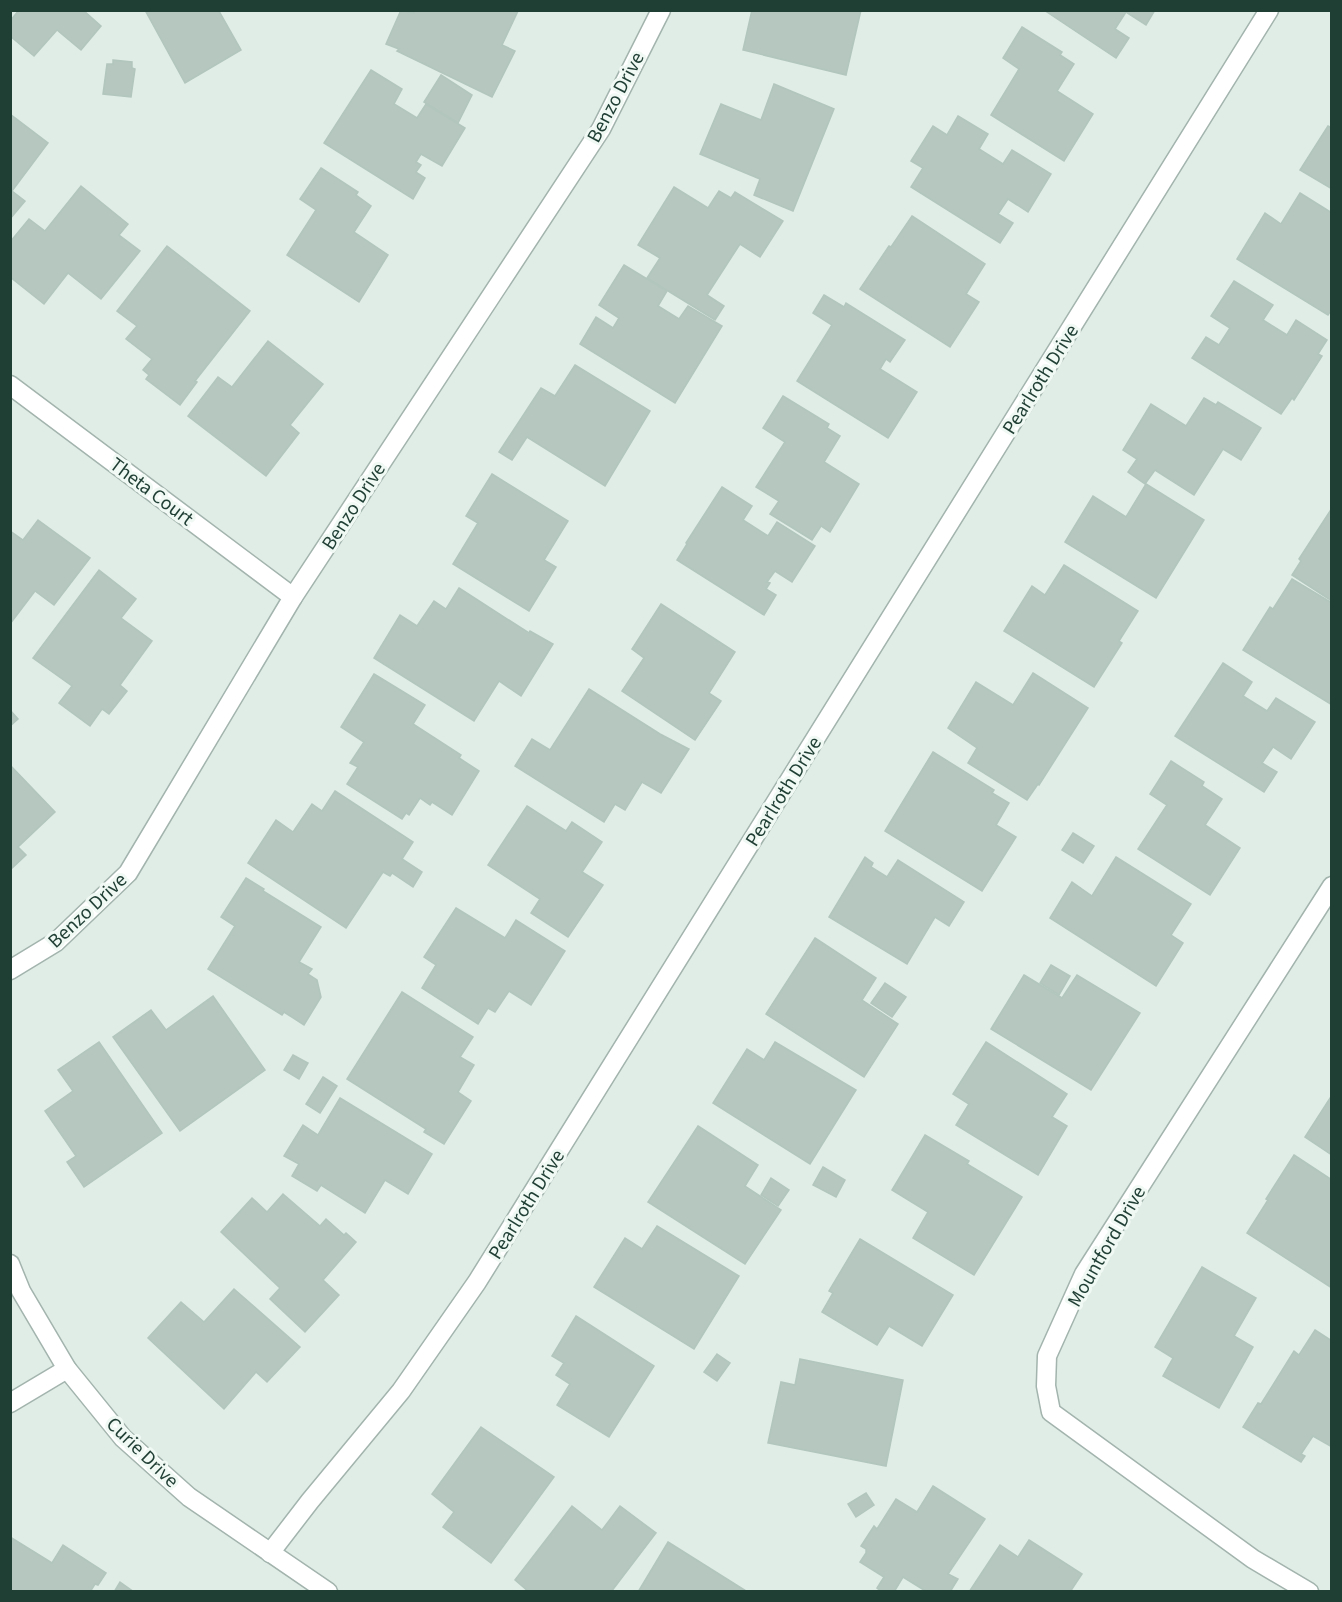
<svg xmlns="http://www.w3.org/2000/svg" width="1342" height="1602" font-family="'Source Sans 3',sans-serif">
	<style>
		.building { fill: #b5c7bf; stroke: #b2c6bd; stroke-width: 1.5 }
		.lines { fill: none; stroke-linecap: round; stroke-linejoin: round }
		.minor-casing { stroke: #a2b4ad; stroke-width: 21 }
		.minor { stroke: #fff; stroke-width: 18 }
		.labels { text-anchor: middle; stroke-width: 6; stroke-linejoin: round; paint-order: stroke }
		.street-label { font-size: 20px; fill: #1f3e34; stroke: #f1f9f4 }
	</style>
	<rect width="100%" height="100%" fill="#e0ece6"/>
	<g class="building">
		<polygon points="19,10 83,10 101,26 81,50 57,30 34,56 10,36 10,21"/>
		<polygon points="145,10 221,10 219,11 241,50 185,83"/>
		<polygon points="401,10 414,13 415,10 518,11 502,45 515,51 492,97 397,51 399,49 386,44"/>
		<polygon points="752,10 861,10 846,75 743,50"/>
		<polygon points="1044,10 1155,10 1146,25 1126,12 1115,29 1129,38 1116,58"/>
		<polygon points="1022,27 1062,52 1060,55 1074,64 1057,91 1093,114 1064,161 991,115 1019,69 1003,58"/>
		<polygon points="113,60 132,62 132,68 135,69 131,97 103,94 107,64 113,64"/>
		<polygon points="371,70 402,89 394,104 417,118 426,104 465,128 442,166 421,154 416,162 421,165 416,172 425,178 413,199 324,143"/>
		<polygon points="441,75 472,95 458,123 424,102"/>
		<polygon points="774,84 834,109 793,211 754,195 760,179 700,154 721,104 761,120"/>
		<polygon points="10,114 48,143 12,191 25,201 10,219"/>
		<polygon points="958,116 988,134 979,149 1003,164 1012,150 1051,174 1028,212 1008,199 998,214 1013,223 1000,243 911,187 923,168 911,161 933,126 947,135"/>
		<polygon points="1328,126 1332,128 1332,189 1300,170"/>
		<polygon points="321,168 358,192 356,195 371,206 354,232 388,255 359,302 287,255 316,210 300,199"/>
		<polygon points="81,186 128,224 119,235 140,251 101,299 68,273 44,304 10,277 10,242 29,219 45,231"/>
		<polygon points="674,187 708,208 719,191 731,198 735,192 783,221 760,257 740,244 707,295 724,306 715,320 647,278 660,258 638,245"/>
		<polygon points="1300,193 1332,213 1332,309 1328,315 1237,259 1265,213 1281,224"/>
		<polygon points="912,216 985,264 966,294 979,302 950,347 860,289 889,246 891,247"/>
		<polygon points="167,246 250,311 195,381 197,382 180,405 146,379 149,375 143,370 152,359 126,339 137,326 117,311"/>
		<polygon points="624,265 667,291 658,306 679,319 688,306 722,326 675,403 580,344 596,317 613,328 619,318 599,305"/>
		<polygon points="1234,281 1273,305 1263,320 1287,335 1296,320 1327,340 1318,354 1322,356 1294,400 1292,398 1281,414 1192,358 1206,337 1219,345 1230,328 1211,316"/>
		<polygon points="824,295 844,307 846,303 905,340 890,362 886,359 880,369 917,392 888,438 797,381 832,325 813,313"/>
		<polygon points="268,341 323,384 290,425 299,433 266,476 188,416 218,377 232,387"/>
		<polygon points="575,365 650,411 605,486 527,437 512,460 499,452 541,388 555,396"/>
		<polygon points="783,396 829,424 827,428 840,436 824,462 859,484 830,532 821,526 812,540 770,514 779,501 756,487 785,442 763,428"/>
		<polygon points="1204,398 1216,405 1218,402 1261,428 1241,460 1223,449 1194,495 1155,470 1145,484 1128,472 1137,459 1123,450 1151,404 1186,426"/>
		<polygon points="492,474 568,521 544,560 556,567 529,611 453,564 478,523 466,516"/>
		<polygon points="1146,484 1204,520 1156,598 1065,542 1093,496 1126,517"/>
		<polygon points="722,487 752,506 743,520 768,536 777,522 815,546 792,582 775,571 767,582 770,583 766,589 776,595 764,615 677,560 687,544 686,543"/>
		<polygon points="1332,508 1332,601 1292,575 1301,561 1299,559"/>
		<polygon points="38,520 90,558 54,605 35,591 10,624 10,531 23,540"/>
		<polygon points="1064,565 1138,611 1119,641 1122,643 1094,687 1004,631 1032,586 1045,595"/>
		<polygon points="99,570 136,599 121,618 152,641 120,685 127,691 109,714 102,709 90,726 59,703 72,686 33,658"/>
		<polygon points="1292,579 1332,603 1332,705 1243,650 1270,607 1273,609"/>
		<polygon points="459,588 529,633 530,631 553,644 521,696 499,681 474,721 374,658 400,615 417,626 434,601 446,609"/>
		<polygon points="661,604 735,652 709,693 721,701 695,740 622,691 644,658 632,649"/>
		<polygon points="1223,663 1252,682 1243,696 1267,711 1276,698 1315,722 1291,759 1273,747 1262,763 1277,772 1264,792 1175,736"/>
		<polygon points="1033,673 1088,708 1039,785 1038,784 1027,800 968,763 977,748 948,728 976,682 1013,705"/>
		<polygon points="374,674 425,705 413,724 461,755 459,758 479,771 452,815 432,802 430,805 420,798 409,815 406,813 402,819 347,784 358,767 350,763 364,742 341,727"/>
		<polygon points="589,689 660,734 689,749 661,793 642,782 625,810 615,804 604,822 515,766 532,739 550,750"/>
		<polygon points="10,710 18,719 10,726"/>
		<polygon points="933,752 994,790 992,793 1009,803 996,825 1016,837 982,891 885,831"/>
		<polygon points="1171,761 1204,782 1202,786 1222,799 1205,825 1240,848 1210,895 1138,849 1167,805 1150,794"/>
		<polygon points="10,765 55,812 18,847 26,855 10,870"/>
		<polygon points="335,791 413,842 402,859 422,872 413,887 392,873 390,876 383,872 346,928 248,863 276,820 293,832 312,804 322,811"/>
		<polygon points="527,806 566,831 572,822 602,842 582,872 603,885 568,937 531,913 540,899 488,865"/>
		<polygon points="1073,833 1094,846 1083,863 1062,850"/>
		<polygon points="865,857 873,863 871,867 887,877 898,860 964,902 949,926 935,917 907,964 829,917"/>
		<polygon points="1116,857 1191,904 1171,935 1183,943 1156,986 1050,918 1072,882 1092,896"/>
		<polygon points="246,878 264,889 263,891 321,927 299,962 312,969 308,974 317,980 321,997 304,1025 284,1012 282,1015 208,969 235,926 221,917"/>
		<polygon points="456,908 505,938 516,920 565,951 531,1005 509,991 495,1012 488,1008 478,1024 422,988 436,965 424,957"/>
		<polygon points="815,938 876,978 862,1000 898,1024 864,1077 766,1014"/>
		<polygon points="1051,965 1070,976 1059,995 1040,983"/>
		<polygon points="1024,975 1062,998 1077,975 1140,1013 1091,1090 991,1029"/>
		<polygon points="885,983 906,997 892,1017 871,1003"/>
		<polygon points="402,992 473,1037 460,1057 474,1065 458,1092 471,1101 444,1144 424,1132 426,1129 347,1079"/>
		<polygon points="213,996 265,1070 180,1131 113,1037 151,1010 166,1030"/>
		<polygon points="99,1042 162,1133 84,1187 67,1162 76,1156 45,1111 73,1091 58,1070"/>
		<polygon points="775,1042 856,1090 810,1164 713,1103 747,1049 764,1060"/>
		<polygon points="986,1042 1067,1094 1052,1117 1067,1126 1038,1175 956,1125 969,1104 953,1094"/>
		<polygon points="293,1055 308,1063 299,1079 284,1070"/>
		<polygon points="323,1077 337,1086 320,1113 306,1104"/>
		<polygon points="1332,1095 1332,1155 1305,1137"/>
		<polygon points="340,1098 432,1154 408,1194 385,1180 365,1213 321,1185 317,1191 292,1176 299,1164 284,1156 303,1125 318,1135"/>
		<polygon points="698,1126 758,1165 745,1186 781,1210 745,1264 648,1202"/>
		<polygon points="925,1135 969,1161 967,1164 1022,1197 974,1275 913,1238 928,1212 892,1190"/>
		<polygon points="1294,1155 1332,1180 1332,1288 1247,1233 1268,1200 1266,1199"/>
		<polygon points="823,1167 845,1180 836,1197 813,1185"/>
		<polygon points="771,1178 789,1190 778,1206 761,1195"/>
		<polygon points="283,1194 320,1226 326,1219 344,1235 346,1233 356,1242 323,1280 339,1295 305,1332 270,1299 280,1288 221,1232 252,1198 267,1212"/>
		<polygon points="657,1226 739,1276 694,1349 594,1287 625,1238 642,1249"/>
		<polygon points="860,1239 953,1295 922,1346 889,1326 877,1345 822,1312 833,1293 829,1291"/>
		<polygon points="1202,1267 1256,1298 1234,1336 1253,1347 1219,1408 1163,1376 1173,1358 1155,1347"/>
		<polygon points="234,1289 300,1347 267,1382 256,1372 224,1409 148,1338 181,1302 204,1322"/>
		<polygon points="576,1316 654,1366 609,1437 557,1405 570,1384 556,1375 564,1363 552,1356"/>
		<polygon points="1315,1330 1332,1341 1332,1447 1313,1436 1301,1454 1305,1456 1301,1462 1243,1427 1258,1403 1261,1404 1294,1351 1299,1355"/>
		<polygon points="717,1354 730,1363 717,1381 704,1372"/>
		<polygon points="800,1359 903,1380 886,1466 768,1443 781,1382 795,1385"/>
		<polygon points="481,1427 554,1477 491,1563 443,1527 454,1512 432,1494"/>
		<polygon points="933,1486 985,1519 948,1574 958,1579 950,1592 927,1592 903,1577 894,1592 882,1592 877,1588 884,1577 860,1562 866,1553 866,1549 861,1546 874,1526 877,1529 896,1499 917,1512"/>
		<polygon points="866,1493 874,1505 856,1517 848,1504"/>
		<polygon points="572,1506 602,1530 620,1506 656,1533 611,1592 529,1592 515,1580"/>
		<polygon points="10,1537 52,1563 63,1545 106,1573 98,1585 95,1584 90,1592 10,1592"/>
		<polygon points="1029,1540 1082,1574 1070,1592 969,1592 1000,1545 1018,1557"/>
		<polygon points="668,1542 746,1591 746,1592 638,1592"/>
		<polygon points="120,1582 134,1592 114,1592"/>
	</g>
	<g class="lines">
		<g class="minor-casing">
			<g id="minor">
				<polyline points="10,385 293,597"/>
				<polyline points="10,970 56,942 128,873 293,597 601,129 661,10"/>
				<polyline points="10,1264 21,1291 67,1369 123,1438 189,1497 328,1592"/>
				<polyline points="10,1403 67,1369"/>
				<polyline points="270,1553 310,1501 401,1391 477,1282 1269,10"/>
				<polyline points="1309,1592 1253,1559 1051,1412 1046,1386 1047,1356 1084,1274 1332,886"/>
			</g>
		</g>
		<use href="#minor" class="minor"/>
	</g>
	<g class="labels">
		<g class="street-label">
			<text transform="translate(615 97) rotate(-62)" y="7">Benzo Drive</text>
			<text transform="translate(1040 379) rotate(-58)" y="7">Pearlroth Drive</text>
			<text transform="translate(152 491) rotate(37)" y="7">Theta Court</text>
			<text transform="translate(353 506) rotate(-57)" y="7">Benzo Drive</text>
			<text transform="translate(783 791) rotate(-58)" y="7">Pearlroth Drive</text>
			<text transform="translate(87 910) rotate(-43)" y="7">Benzo Drive</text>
			<text transform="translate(526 1204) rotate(-58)" y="7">Pearlroth Drive</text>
			<text transform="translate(1106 1246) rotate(-60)" y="7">Mountford Drive</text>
			<text transform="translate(143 1452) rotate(44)" y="7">Curie Drive</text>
		</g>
	</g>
	<rect width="1342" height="1602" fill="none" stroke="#1f3e34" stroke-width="24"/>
</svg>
